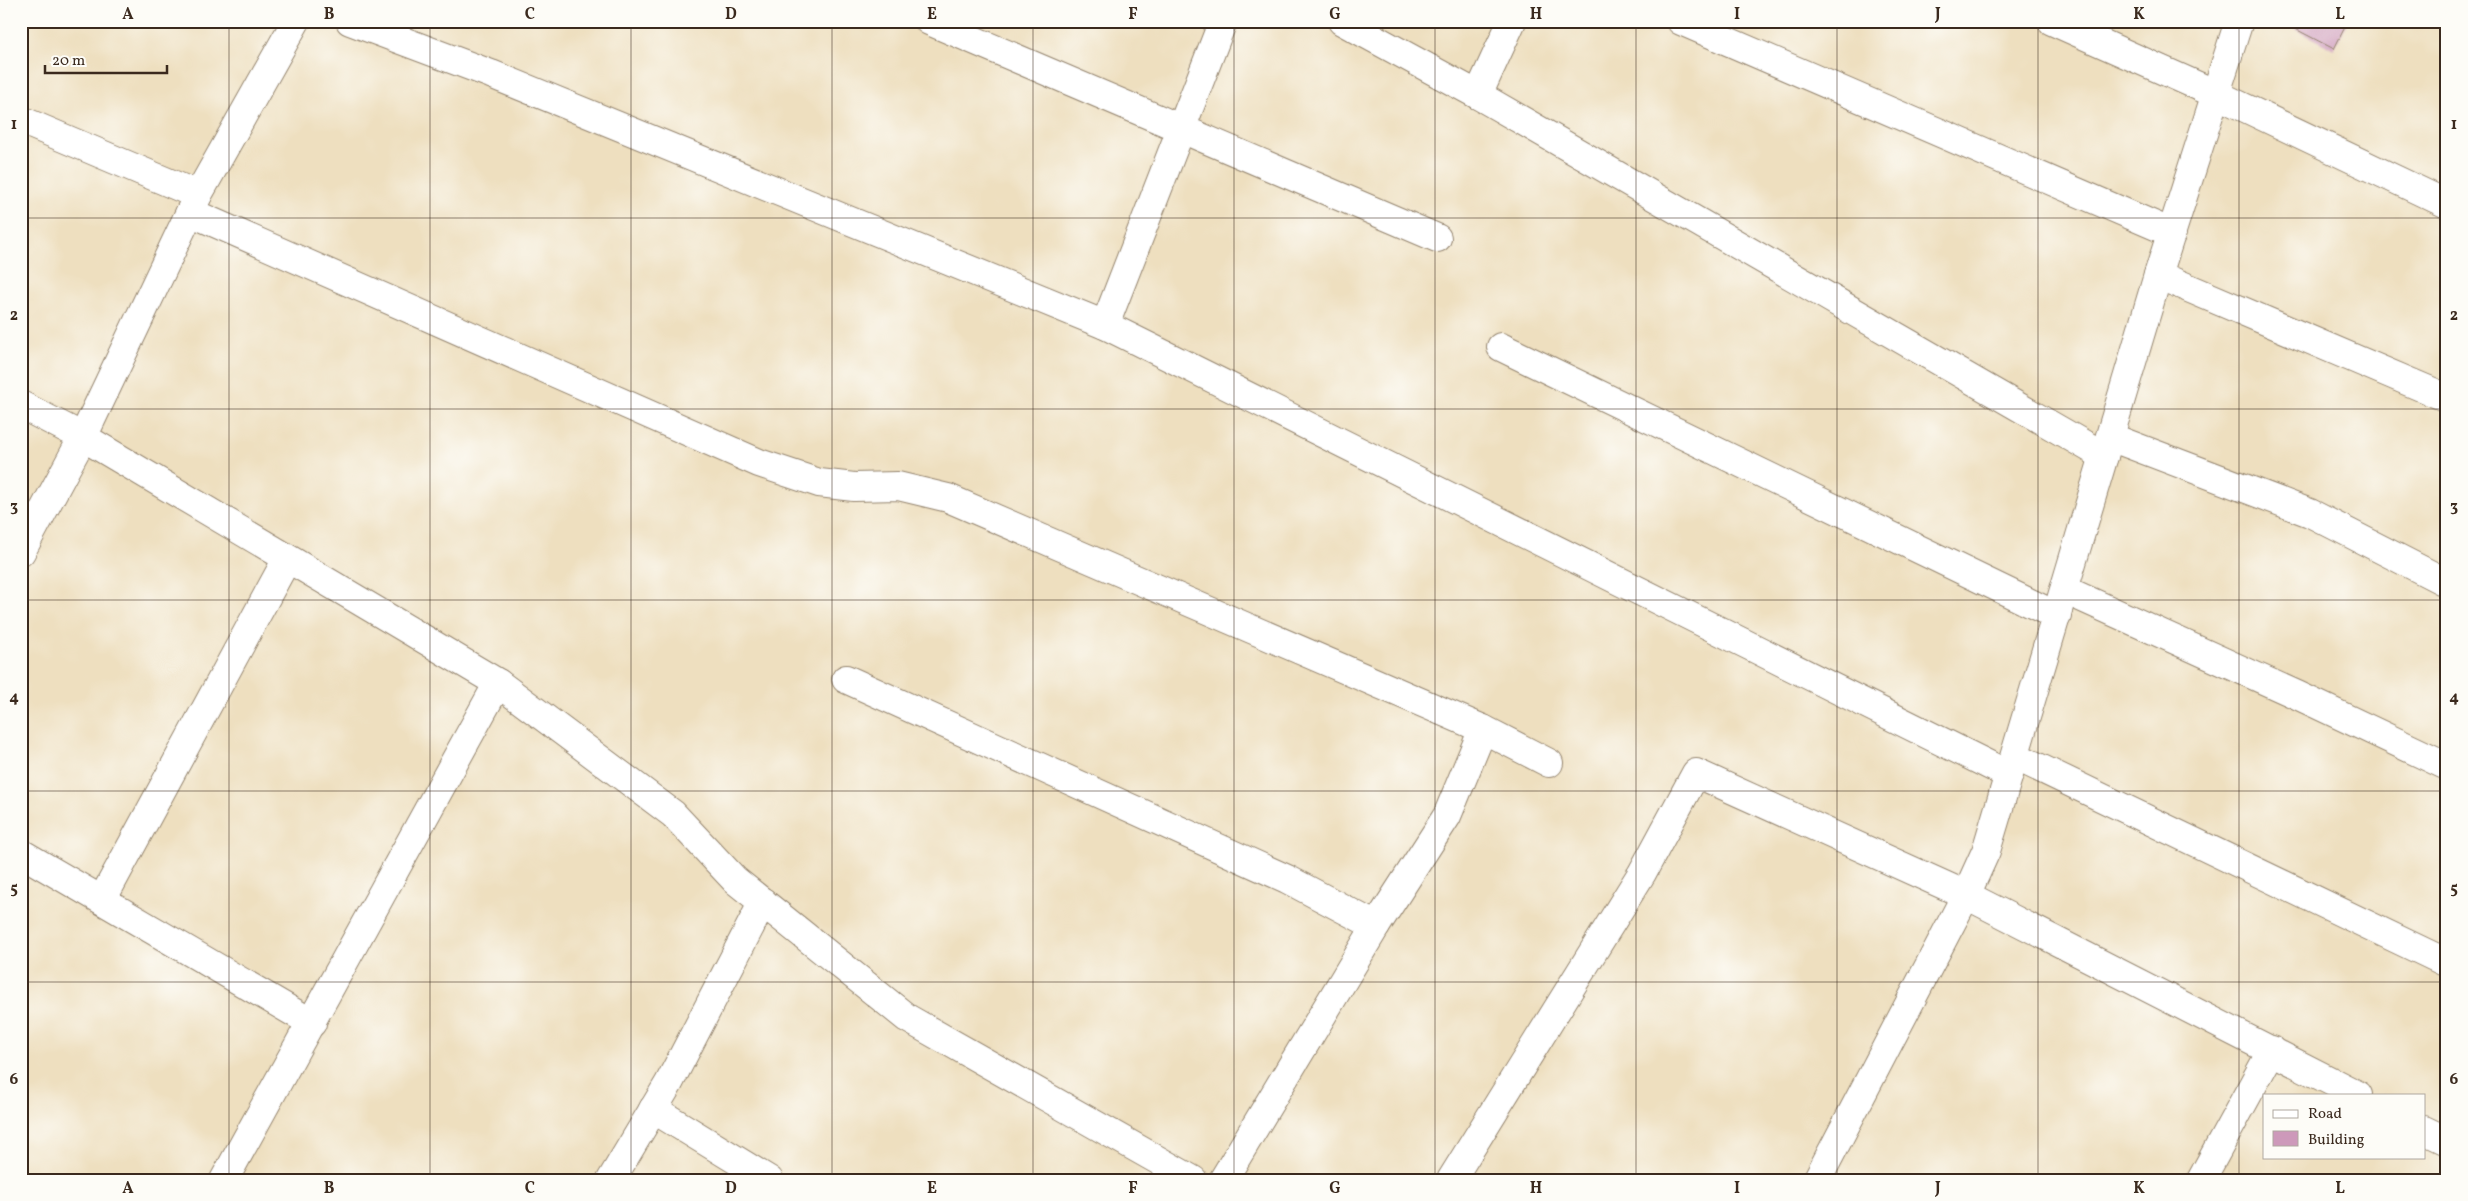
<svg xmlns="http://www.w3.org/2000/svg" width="2468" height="1201" font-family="Vollkorn,serif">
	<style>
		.building { fill: #cd99ba }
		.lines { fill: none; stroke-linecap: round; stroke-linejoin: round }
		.minor-casing { stroke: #94846e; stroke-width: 30 }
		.minor { stroke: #fff; stroke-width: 28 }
		.grid { fill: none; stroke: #3b2a1e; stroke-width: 1; stroke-opacity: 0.55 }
		.neatline { fill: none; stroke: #3b2a1e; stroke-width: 2 }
		.grid-label { font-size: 16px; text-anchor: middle; font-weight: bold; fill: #3b2a1e }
	</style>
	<rect width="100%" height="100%" fill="#fdfcf7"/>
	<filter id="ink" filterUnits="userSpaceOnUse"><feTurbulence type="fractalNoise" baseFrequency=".02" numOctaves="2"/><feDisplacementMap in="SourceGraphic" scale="10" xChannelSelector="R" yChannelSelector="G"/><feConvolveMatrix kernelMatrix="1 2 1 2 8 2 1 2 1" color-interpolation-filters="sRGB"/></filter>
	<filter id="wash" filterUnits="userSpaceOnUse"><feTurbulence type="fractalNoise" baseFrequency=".0096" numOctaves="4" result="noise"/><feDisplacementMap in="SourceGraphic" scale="20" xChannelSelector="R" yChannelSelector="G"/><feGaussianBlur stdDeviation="1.12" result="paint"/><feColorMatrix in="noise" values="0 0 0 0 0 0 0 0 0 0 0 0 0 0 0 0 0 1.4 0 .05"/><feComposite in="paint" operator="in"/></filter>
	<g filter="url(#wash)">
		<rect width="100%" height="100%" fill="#eedfbf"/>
		<g id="blocks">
			<polygon class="building" points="2280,21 2348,21 2334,49"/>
		</g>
	</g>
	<g filter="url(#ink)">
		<use href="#blocks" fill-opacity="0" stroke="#94846e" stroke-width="1"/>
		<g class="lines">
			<g class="minor-casing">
				<g id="minor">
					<polyline points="350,21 491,74 1105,325 2009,775"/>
					<polyline points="929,21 1437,238"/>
					<polyline points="1342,21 1478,95 2104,456"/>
					<polyline points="1681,21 2172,233"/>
					<polyline points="2052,21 2216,94 2447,204"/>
					<polyline points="1478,95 1512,21"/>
					<polyline points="21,120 198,195"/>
					<polyline points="190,212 759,463 819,483 854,487 898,486 948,498 1483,729 1549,763"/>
					<polyline points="2158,275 2447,398"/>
					<polyline points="1105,325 1223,21"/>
					<polyline points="1501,347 2057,616"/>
					<polyline points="21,405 83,437 498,683 673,814 735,880 907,1018 1193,1180"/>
					<polyline points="2110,437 2310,513 2447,583"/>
					<polyline points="21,552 83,437 198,195 296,21"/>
					<polyline points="2065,590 2297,695 2447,766"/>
					<polyline points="846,679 1287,879 1376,926 1223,1180"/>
					<polyline points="2015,756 2447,963"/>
					<polyline points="21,853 312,1023"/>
					<polyline points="102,900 287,559"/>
					<polyline points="1376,926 1447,816 1483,729"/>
					<polyline points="653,1109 769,1180"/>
					<polyline points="2424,1130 2447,1141"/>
					<polyline points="224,1180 498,683"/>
					<polyline points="611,1180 669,1083 763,902"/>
					<polyline points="1451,1180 1642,873 1696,773 1966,895 2358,1095"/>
					<polyline points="1817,1180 1966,895 1986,851 2158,275 2239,21"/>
					<polyline points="2201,1180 2272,1050"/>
				</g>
			</g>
			<use href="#minor" class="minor"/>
		</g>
	</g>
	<path class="grid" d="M229,21V1180M430,21V1180M631,21V1180M832,21V1180M1033,21V1180M1234,21V1180M1435,21V1180M1636,21V1180M1837,21V1180M2038,21V1180M2239,21V1180M21,218H2447M21,409H2447M21,600H2447M21,791H2447M21,982H2447"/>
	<rect width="2468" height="1201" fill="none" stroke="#fdfcf7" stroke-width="55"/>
	<rect x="2263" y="1094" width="162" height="65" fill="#fdfcf7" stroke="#afa8a0"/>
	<rect x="2273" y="1110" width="25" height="8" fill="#ffffff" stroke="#afa8a0"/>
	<text x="2308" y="1118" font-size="15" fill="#3b2a1e">Road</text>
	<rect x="2273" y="1131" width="25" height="15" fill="#cd99ba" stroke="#afa8a0"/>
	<text x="2308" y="1144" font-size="15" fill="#3b2a1e">Building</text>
	<path d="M45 65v8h122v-8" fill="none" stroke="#3b2a1e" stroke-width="2.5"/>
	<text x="52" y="65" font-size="15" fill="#3b2a1e" stroke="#fdfcf7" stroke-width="4" paint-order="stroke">20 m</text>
	<rect x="28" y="28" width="2412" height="1146" class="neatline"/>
	<g class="grid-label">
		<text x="128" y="19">A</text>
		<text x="329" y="19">B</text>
		<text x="530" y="19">C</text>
		<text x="731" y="19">D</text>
		<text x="932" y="19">E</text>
		<text x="1133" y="19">F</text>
		<text x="1335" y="19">G</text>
		<text x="1536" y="19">H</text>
		<text x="1737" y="19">I</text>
		<text x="1938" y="19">J</text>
		<text x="2139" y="19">K</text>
		<text x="2340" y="19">L</text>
		<text x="14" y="129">1</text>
		<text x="2454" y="129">1</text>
		<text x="14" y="320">2</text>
		<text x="2454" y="320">2</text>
		<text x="14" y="511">3</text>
		<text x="2454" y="511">3</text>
		<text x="14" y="702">4</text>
		<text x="2454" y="702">4</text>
		<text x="14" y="893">5</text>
		<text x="2454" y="893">5</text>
		<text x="14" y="1084">6</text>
		<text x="2454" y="1084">6</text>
		<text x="128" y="1193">A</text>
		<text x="329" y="1193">B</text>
		<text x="530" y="1193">C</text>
		<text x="731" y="1193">D</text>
		<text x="932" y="1193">E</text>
		<text x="1133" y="1193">F</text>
		<text x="1335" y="1193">G</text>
		<text x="1536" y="1193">H</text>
		<text x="1737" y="1193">I</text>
		<text x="1938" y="1193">J</text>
		<text x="2139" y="1193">K</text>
		<text x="2340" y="1193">L</text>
	</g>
</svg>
